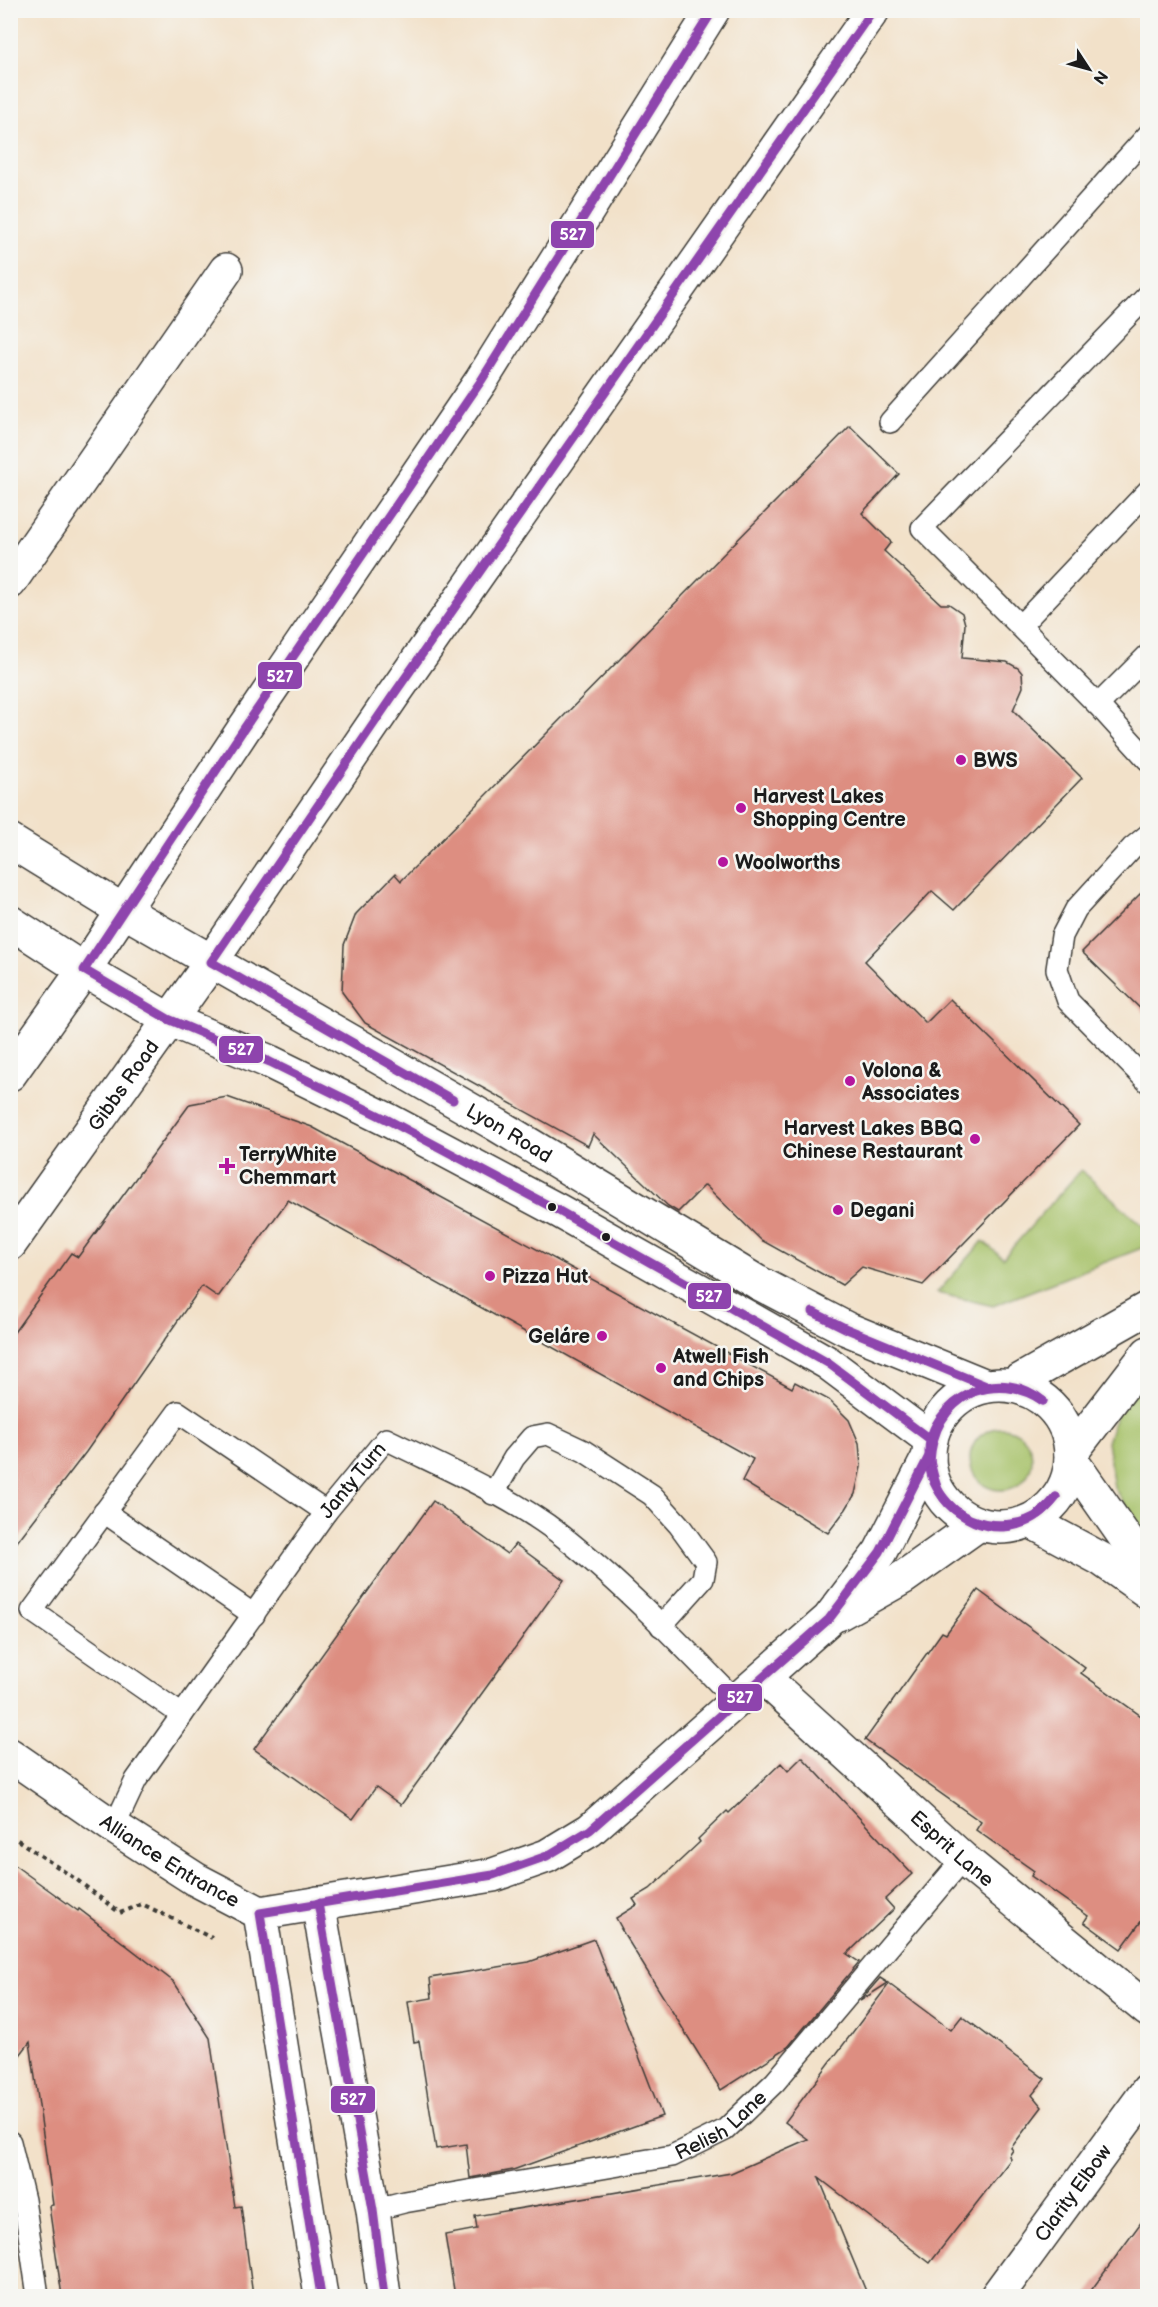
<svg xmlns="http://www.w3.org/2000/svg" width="1158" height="2307" font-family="'Balsamiq Sans',sans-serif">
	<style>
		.green { fill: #a6c167; stroke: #616e42; stroke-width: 1.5 }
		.building { fill: #dd8e81 }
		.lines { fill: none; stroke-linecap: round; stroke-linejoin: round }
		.service-casing { stroke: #3c3a36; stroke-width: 24 }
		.minor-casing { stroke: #3c3a36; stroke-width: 36 }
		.tertiary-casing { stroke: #3c3a36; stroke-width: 36 }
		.secondary-casing { stroke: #3c3a36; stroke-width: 36 }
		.path { stroke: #3c3a36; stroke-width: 4; stroke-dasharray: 4.5 4.5; stroke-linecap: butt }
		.service { stroke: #fff; stroke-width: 21 }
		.minor { stroke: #fff; stroke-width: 33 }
		.tertiary { stroke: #fff; stroke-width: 33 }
		.secondary { stroke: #fff; stroke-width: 33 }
		.bus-1-casing { stroke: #f6f6f2; stroke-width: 14 }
		.bus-1 { stroke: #8e44ad; stroke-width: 9 }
		.poi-dot { fill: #b5179e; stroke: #f6f6f2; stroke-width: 2 }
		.bus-dot { fill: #1c1c1c; stroke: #f6f6f2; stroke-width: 2 }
		.labels { text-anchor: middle; stroke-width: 5; stroke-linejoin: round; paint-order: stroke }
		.poi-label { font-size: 20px; font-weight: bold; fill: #1c1c1c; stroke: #f6f6f2; text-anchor: start }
		.street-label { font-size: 20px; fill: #1c1c1c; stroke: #f6f6f2 }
		.line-badge { stroke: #f6f6f2; stroke-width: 2 }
		.badge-label { font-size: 16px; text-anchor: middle; font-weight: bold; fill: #fff }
	</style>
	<rect width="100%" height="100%" fill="#f6f6f2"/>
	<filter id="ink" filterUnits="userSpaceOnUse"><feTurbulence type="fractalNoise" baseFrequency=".0167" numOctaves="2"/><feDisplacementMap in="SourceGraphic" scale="12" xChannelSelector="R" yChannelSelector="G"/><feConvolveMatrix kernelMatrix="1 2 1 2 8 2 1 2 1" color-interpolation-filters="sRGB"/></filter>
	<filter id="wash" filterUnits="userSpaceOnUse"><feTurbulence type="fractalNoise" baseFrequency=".008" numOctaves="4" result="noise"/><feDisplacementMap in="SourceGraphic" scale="24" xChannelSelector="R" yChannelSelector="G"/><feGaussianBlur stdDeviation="1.35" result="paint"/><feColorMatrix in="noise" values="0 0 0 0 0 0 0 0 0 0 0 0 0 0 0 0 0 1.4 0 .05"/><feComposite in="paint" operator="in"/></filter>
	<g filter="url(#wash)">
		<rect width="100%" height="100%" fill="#f2e1c9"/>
		<g class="green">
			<polygon points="1081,1170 1147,1230 1147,1246 993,1306 937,1293 983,1241 1003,1258"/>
			<polygon points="1147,1369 1147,1540 1114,1488 1107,1442 1118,1410"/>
			<circle cx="1001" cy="1459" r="31"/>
		</g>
		<g id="blocks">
			<g class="building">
				<polygon points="850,426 899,474 862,513 891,542 884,551 941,604 949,604 962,613 965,624 962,658 1007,662 1018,668 1022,673 1023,687 1013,710 1082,778 954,910 932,891 865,961 926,1023 950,999 1079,1125 923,1285 862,1267 842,1285 761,1240 705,1185 678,1212 668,1206 593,1134 588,1146 365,1023 342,992 344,945 356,914 395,874 401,881"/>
				<polygon points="1148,886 1148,1016 1082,952"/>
				<polygon points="227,1097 312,1127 792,1388 795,1382 829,1400 849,1420 859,1443 861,1467 855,1494 846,1509 828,1533 742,1481 753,1459 288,1200 218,1297 202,1286 86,1452 10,1551 10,1338 71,1253 78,1257 190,1104"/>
				<polygon points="433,1501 507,1554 515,1544 564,1580 401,1805 376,1787 353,1819 254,1749"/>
				<polygon points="978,1590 1085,1668 1081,1673 1148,1721 1148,1912 1121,1949 1084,1922 1088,1916 1031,1876 1034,1871 976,1830 981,1822 865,1740 942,1632 946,1634"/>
				<polygon points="802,1757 912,1874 885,1899 894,1909 847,1954 859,1962 788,2047 721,2090 621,1929 622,1929 616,1918 637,1905 633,1899 650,1889 700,1842 698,1839 727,1811 729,1813 781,1763 788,1771"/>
				<polygon points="10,1862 78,1911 79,1909 174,1982 210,2038 235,2207 241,2206 253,2296 62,2296 49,2206 53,2205 30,2042 10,2068"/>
				<polygon points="594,1939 662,2116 513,2170 470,2178 466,2144 436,2149 419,2041 414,2042 408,2002 432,1998 430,1978 529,1962"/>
				<polygon points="880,1978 888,1983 860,2001"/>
				<polygon points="889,1984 951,2030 962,2016 1045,2079 1032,2095 1042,2107 1011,2148 1013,2150 1009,2156 1011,2159 930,2263 819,2178 868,2296 455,2296 445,2235 477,2229 475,2216 731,2173 808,2139 785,2122"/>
				<polygon points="1148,2213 1148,2296 1087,2296"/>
			</g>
		</g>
	</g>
	<g filter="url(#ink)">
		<use href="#blocks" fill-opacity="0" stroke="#3c3a36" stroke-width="1.5"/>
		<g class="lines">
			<g class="service-casing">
				<g id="service">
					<polyline points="890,422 1148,135"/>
					<polyline points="1020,626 922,528 1148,295"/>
					<polyline points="1148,655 1098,705 1148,760"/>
					<polyline points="1098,705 1020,626 1148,491"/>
					<polyline points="1148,835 1132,848 1076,909 1062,936 1057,969 1068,1001 1148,1082"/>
					<polyline points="493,1494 514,1458 532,1437 548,1434 584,1451 652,1495 679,1525 706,1562 703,1579 661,1626"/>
					<polyline points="104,1512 254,1615"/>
					<polyline points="182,1715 32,1611 178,1412 326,1512"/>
					<path id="s1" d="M114,1827L136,1780L182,1715L326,1512L386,1439C444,1468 509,1495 561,1535C622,1583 682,1645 736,1701"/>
					<polyline points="10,2142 24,2200 38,2296"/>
					<path id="s2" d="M373,2210L404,2202L672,2156L725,2130L775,2082L963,1859"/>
				</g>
			</g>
			<g class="minor-casing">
				<g id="minor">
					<polyline points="10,582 226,270"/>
					<path id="s3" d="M122,910L497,1125L757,1282L847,1329L986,1386"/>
					<polyline points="84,970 168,1019 270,1062 388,1120 559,1211 828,1363 931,1440"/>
					<polyline points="1012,1385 1148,1308"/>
					<circle cx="1000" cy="1456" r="71"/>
					<polyline points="1071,1453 1148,1353"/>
					<polyline points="1071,1460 1148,1570"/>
					<polyline points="1030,1521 1101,1559 1148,1592"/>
					<polyline points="838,1614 904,1577 979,1524"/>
					<path id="s4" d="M764,1678L963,1859L1148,2010"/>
					<path id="s5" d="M10,1755L114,1827L195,1879L260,1913L493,1875L547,1856L590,1830L829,1619L880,1552L929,1456"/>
					<polyline points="318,1903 373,2210 384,2296"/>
					<polyline points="260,1913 321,2296"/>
					<path id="s6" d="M997,2296L1148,2090"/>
				</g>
			</g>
			<g class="tertiary-casing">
				<g id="tertiary">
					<polyline points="10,841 122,910"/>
					<polyline points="10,922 84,970"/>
				</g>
			</g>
			<g class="secondary-casing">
				<g id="secondary">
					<polyline points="10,1074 84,970 243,730 481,381 713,10"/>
					<path id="s7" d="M10,1244L211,962L394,694L873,10"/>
				</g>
			</g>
			<polyline class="path" points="10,1835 77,1880 120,1913 142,1904 212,1938"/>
			<use href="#service" class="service"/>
			<use href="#minor" class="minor"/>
			<use href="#tertiary" class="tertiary"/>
			<use href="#secondary" class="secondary"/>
			<g class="bus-1-casing">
				<g id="bus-1">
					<polyline points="713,10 481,381 243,730 84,970 168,1019 270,1062 388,1120 559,1211 828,1363 931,1440"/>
					<polyline points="453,1100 211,962 394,694 873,10"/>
					<polyline points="813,1312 847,1329 986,1386"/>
					<path d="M973,1392C995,1380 1024,1385 1043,1401"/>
					<path d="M973,1392C998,1384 1021,1386 1043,1401"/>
					<path d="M930,1462C933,1471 935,1485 940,1493C959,1526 1008,1534 1039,1514C1045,1510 1051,1503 1056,1497"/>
					<path d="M930,1462C929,1477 938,1492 948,1503C980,1537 1027,1535 1056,1497"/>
					<path d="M930,1462C924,1431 946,1404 973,1392"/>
					<path d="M930,1462C932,1430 944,1407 973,1392"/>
					<polyline points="318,1903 373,2210 384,2296"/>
					<polyline points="321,2296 260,1913 493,1875 547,1856 590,1830 829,1619 880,1552 929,1456"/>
				</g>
			</g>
			<use href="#bus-1" class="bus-1"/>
		</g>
	</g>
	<g class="poi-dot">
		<circle cx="961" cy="760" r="6"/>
		<circle cx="741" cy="808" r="6"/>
		<circle cx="723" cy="862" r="6"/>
		<circle cx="850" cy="1081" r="6"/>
		<circle cx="975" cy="1139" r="6"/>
		<path d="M224 1157h6v6h6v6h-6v6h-6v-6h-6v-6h6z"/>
		<circle cx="838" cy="1210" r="6"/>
		<circle cx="490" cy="1276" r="6"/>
		<circle cx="602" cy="1336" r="6"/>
		<circle cx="661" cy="1368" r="6"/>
	</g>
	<g class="bus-dot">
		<circle cx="552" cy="1207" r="5"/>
		<circle cx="606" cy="1237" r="5"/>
	</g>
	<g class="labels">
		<g class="poi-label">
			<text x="973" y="767">BWS</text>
			<text x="753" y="803">Harvest Lakes<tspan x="753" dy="23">Shopping Centre</tspan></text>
			<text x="735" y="869">Woolworths</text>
			<text x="862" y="1077">Volona &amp;<tspan x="862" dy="23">Associates</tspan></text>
			<text x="963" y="1135" text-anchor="end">Harvest Lakes BBQ<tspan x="963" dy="23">Chinese Restaurant</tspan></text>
			<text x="239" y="1161">TerryWhite<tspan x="239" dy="23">Chemmart</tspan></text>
			<text x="850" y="1217">Degani</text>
			<text x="502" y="1283">Pizza Hut</text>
			<text x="590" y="1343" text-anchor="end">Geláre</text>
			<text x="673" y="1363">Atwell Fish<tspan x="673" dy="23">and Chips</tspan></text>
		</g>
		<g class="street-label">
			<text dy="7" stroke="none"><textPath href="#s7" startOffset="195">Gibbs Road</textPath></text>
			<text dy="7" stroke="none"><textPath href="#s3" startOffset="447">Lyon Road</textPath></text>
			<text dy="7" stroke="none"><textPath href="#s1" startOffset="422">Janty Turn</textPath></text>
			<text dy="7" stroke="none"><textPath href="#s4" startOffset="254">Esprit Lane</textPath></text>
			<text dy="7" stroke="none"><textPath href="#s5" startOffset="192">Alliance Entrance</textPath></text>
			<text dy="7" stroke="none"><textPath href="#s2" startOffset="362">Relish Lane</textPath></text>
			<text dy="7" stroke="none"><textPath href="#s6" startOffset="128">Clarity Elbow</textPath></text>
		</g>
	</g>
	<g class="line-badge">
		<rect x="550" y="220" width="45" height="29" rx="6" fill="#8e44ad"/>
		<rect x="257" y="661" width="46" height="29" rx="6" fill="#8e44ad"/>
		<rect x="218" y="1035" width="46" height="29" rx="6" fill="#8e44ad"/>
		<rect x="687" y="1282" width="45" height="28" rx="6" fill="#8e44ad"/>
		<rect x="717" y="1683" width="46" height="29" rx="6" fill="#8e44ad"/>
		<rect x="330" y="2085" width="46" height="29" rx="6" fill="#8e44ad"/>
	</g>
	<g class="badge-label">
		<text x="573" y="240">527</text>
		<text x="280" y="682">527</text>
		<text x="241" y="1055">527</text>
		<text x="709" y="1302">527</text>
		<text x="740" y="1703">527</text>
		<text x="353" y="2105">527</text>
	</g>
	<rect width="1158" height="2307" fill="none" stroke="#f6f6f2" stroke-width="36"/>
	<g transform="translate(1089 69) rotate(126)" stroke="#f6f6f2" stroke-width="4.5" paint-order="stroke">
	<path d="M0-4.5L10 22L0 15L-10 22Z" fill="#1c1c1c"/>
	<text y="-9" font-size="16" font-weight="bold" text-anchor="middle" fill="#1c1c1c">N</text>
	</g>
</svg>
